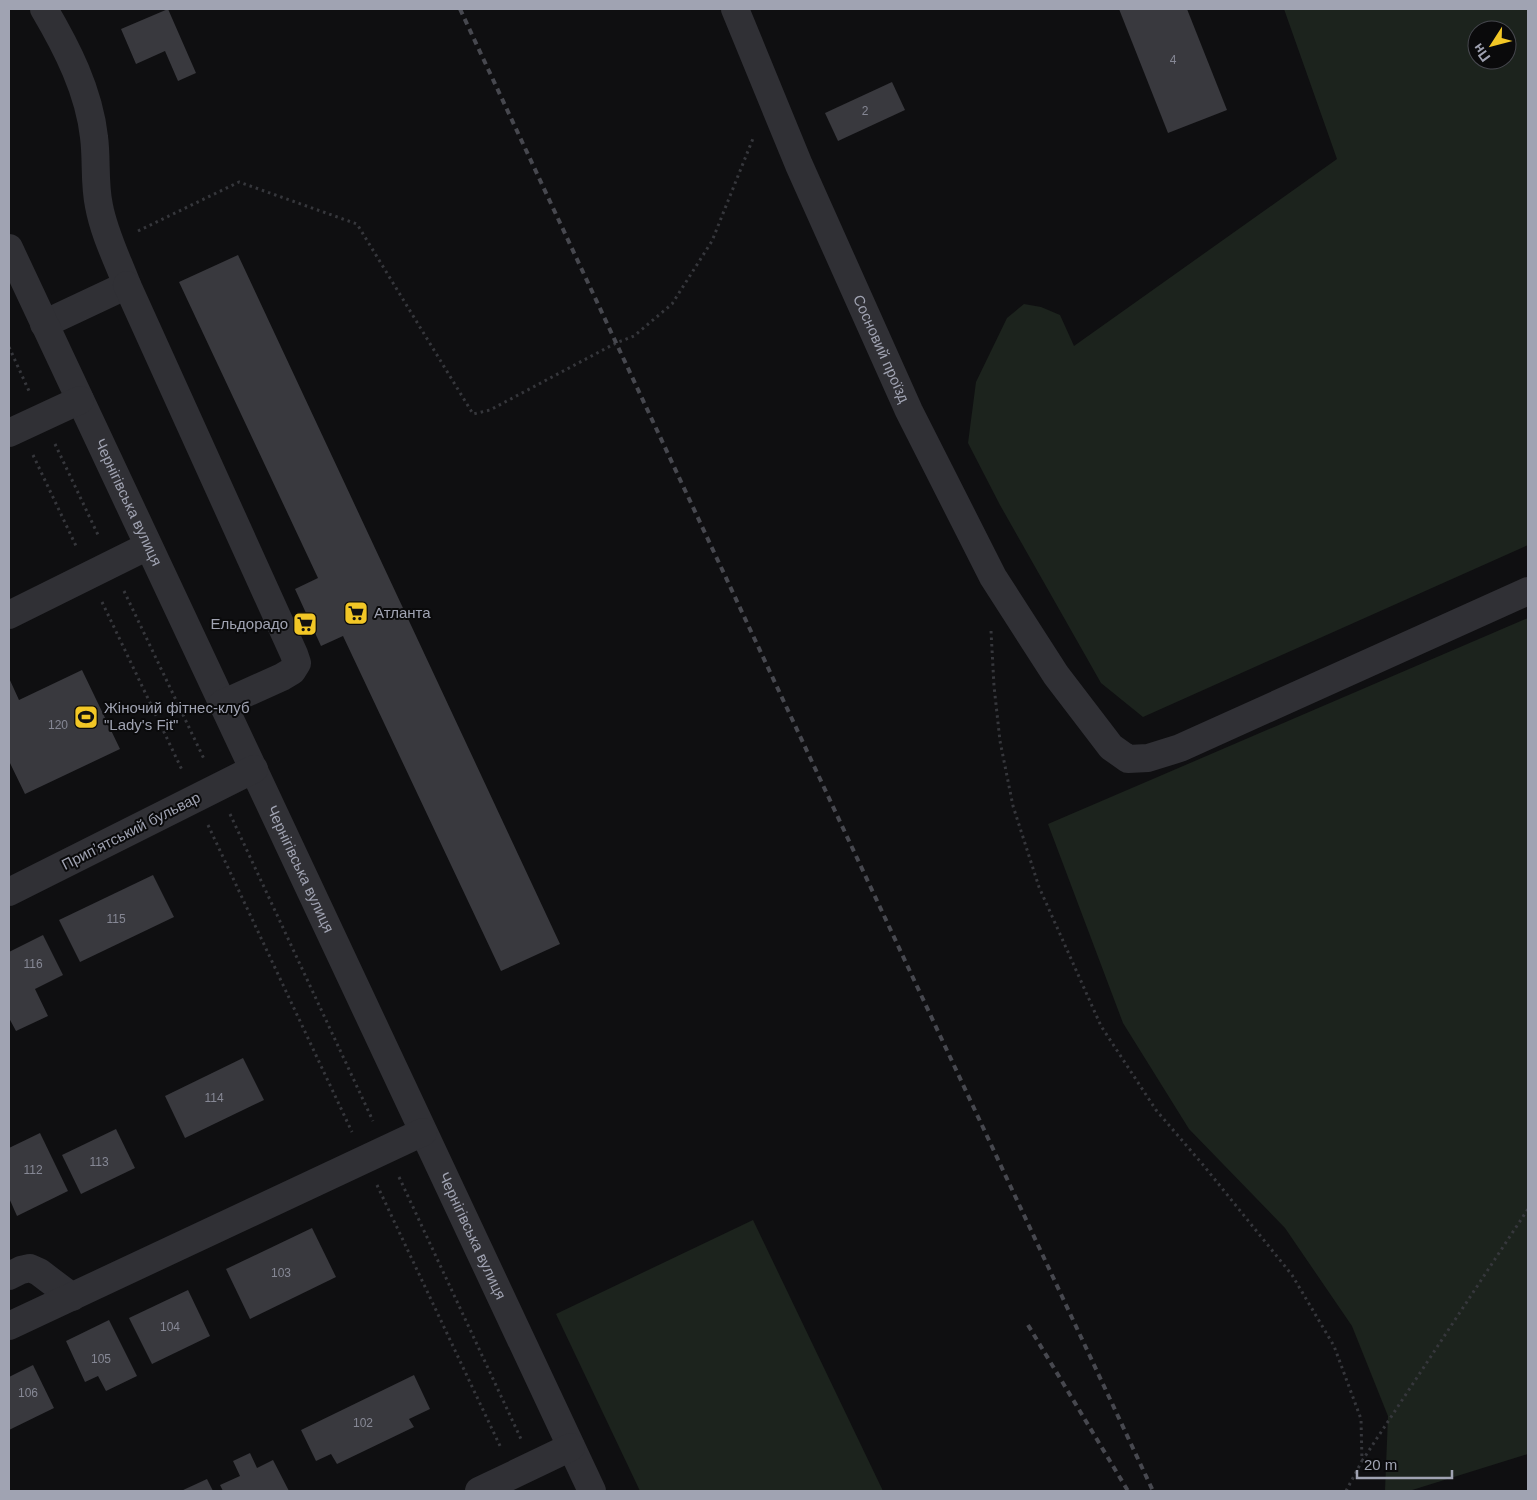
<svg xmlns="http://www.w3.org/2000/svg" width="1537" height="1500" font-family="Helvetica,sans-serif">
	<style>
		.green { fill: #1c231d; fill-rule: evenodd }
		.building { fill: #39393e }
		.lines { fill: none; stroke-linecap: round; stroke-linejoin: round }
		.path { stroke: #36373c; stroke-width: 3; stroke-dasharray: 2.5 4; stroke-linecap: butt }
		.minor { stroke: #303035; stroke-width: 28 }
		.rail { stroke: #47484f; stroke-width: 4; stroke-dasharray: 6 5; stroke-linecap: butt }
		.labels { text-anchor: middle; stroke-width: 4; stroke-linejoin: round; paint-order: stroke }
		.number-label { font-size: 12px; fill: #868895 }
		.street-label { font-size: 15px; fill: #a0a3b2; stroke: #0a0a0b }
		.poi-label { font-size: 15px; fill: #a0a3b2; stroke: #0a0a0b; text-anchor: start }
	</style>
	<rect width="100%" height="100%" fill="#0f0f11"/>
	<g class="green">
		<path d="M1284,9H1528V545L1143,717L1101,683L1000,505L968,443L976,382L1007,318L1024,304L1041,307L1060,315L1074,346L1337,159ZM1477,30H1507V60H1477Z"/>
		<polygon points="1528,618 1528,1454 1409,1491 1385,1491 1388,1416 1352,1326 1285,1228 1189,1129 1123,1023 1048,824"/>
		<polygon points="753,1220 883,1491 640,1491 556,1314"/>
	</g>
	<g class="building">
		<polygon points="168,9 196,73 178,81 165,51 136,64 121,29"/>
		<polygon points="1119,9 1187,9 1227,110 1168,133"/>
		<polygon points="892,82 905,110 838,141 825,113"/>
		<polygon points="238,255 560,944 501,971 343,636 321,646 295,589 318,578 179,282"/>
		<polygon points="82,670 120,749 25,794 9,761 9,678 19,700"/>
		<polygon points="153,875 174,917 80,962 59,920"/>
		<polygon points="43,935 63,975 35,989 48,1016 16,1031 9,1018 9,952"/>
		<polygon points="243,1058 264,1100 185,1138 165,1096"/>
		<polygon points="116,1129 135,1168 81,1194 62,1155"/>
		<polygon points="40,1133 68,1191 17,1216 9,1198 9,1148"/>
		<polygon points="312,1228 336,1277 250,1319 226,1269"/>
		<polygon points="188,1290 210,1336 152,1364 129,1318"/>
		<polygon points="109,1320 137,1376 106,1391 98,1376 85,1382 66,1341"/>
		<polygon points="33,1365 54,1408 9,1430 9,1377"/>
		<polygon points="414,1375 430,1409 409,1419 414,1427 337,1464 331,1454 316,1461 301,1430"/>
		<polygon points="250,1453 257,1468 273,1460 289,1491 223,1491 220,1485 240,1476 233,1461"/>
		<polygon points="207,1479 213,1491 181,1491"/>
	</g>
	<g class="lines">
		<g class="path">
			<polyline points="138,231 239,182 357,224 473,414 490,410 616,343 634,336 672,304 712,241 754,136"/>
			<polyline points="9,347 29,391"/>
			<polyline points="55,444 99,537"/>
			<polyline points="33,455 77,548"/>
			<polyline points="124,591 205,761"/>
			<polyline points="102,602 183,772"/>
			<polyline points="991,631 994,686 1000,741 1013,806 1039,887 1101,1026 1156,1110 1204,1166 1292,1275 1334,1346 1361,1419 1362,1461 1346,1491"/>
			<polyline points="230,814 373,1121"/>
			<polyline points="208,825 352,1132"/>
			<polyline points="399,1177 521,1439"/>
			<polyline points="377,1185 501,1448"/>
			<polyline points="1362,1461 1528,1209"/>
		</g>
		<g class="minor">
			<path d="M44,9C67,48 89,91 94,137C97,159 94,183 99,206C104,233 117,259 127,285L44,324"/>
			<path id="s1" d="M735,9L799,165L909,411L993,577L1056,675L1111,747L1128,759L1148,758L1180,748L1528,591"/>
			<path id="s2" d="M9,248L592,1491"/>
			<polyline points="127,285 294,654 297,663 292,671 282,677 222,704"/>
			<polyline points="9,433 80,400"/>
			<polyline points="9,615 148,546"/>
			<polyline points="9,892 254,769"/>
			<polyline points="9,1276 21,1270 30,1268 39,1272 72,1297"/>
			<polyline points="9,1326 423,1132"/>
			<polyline points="479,1491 571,1447"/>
		</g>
		<g class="rail">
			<polyline points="460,9 1153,1491"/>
			<polyline points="1028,1325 1128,1491"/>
		</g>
	</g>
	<defs>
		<g id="supermarket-square" transform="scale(1.25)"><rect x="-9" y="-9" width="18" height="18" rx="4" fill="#f2c726" stroke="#0a0a0b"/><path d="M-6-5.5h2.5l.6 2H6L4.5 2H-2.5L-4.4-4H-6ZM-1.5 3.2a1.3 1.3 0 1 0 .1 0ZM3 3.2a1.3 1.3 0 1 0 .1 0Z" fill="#111"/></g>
		<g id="stadium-square" transform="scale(1.25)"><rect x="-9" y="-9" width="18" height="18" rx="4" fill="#f2c726" stroke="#0a0a0b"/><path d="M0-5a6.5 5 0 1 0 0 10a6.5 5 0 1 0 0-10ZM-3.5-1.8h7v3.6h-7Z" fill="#111"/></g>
	</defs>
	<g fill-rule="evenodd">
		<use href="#supermarket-square" x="356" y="613"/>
		<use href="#supermarket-square" x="305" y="624"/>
		<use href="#stadium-square" x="86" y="717"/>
	</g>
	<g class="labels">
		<g class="number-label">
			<text x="1173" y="64">4</text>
			<text x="865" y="115">2</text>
			<text x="58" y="729">120</text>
			<text x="116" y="923">115</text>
			<text x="33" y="968">116</text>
			<text x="214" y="1102">114</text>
			<text x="99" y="1166">113</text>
			<text x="33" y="1174">112</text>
			<text x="281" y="1277">103</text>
			<text x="170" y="1331">104</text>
			<text x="101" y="1363">105</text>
			<text x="28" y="1397">106</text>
			<text x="363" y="1427">102</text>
		</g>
		<g class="street-label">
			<text dy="5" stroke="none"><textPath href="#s1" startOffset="370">Сосновий проїзд</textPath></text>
			<text dy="5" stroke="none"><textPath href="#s2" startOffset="281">Чернігівська вулиця</textPath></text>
			<text transform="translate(131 831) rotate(-27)" y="5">Припʼятський бульвар</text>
			<text dy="5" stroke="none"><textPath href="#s2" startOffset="686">Чернігівська вулиця</textPath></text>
			<text dy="5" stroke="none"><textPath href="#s2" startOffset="1091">Чернігівська вулиця</textPath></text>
		</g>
		<g class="poi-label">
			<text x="374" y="618">Атланта</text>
			<text x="288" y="629" text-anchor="end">Ельдорадо</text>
			<text x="104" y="713">Жіночий фітнес-клуб<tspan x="104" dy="17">"Lady's Fit"</tspan></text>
		</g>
	</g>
	<rect width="1537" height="1500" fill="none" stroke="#a0a3b2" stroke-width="20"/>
	<g transform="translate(1492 45) rotate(234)"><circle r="24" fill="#0a0a0b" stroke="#46474e"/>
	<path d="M0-4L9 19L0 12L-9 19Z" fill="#f2c726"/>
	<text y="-8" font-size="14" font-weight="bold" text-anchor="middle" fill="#a0a3b2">Пн</text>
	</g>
	<path d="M1357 1470v8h95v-8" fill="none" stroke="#a0a3b2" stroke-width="2.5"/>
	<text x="1364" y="1470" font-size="15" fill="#a0a3b2" stroke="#0a0a0b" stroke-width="4" paint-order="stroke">20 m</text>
</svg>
